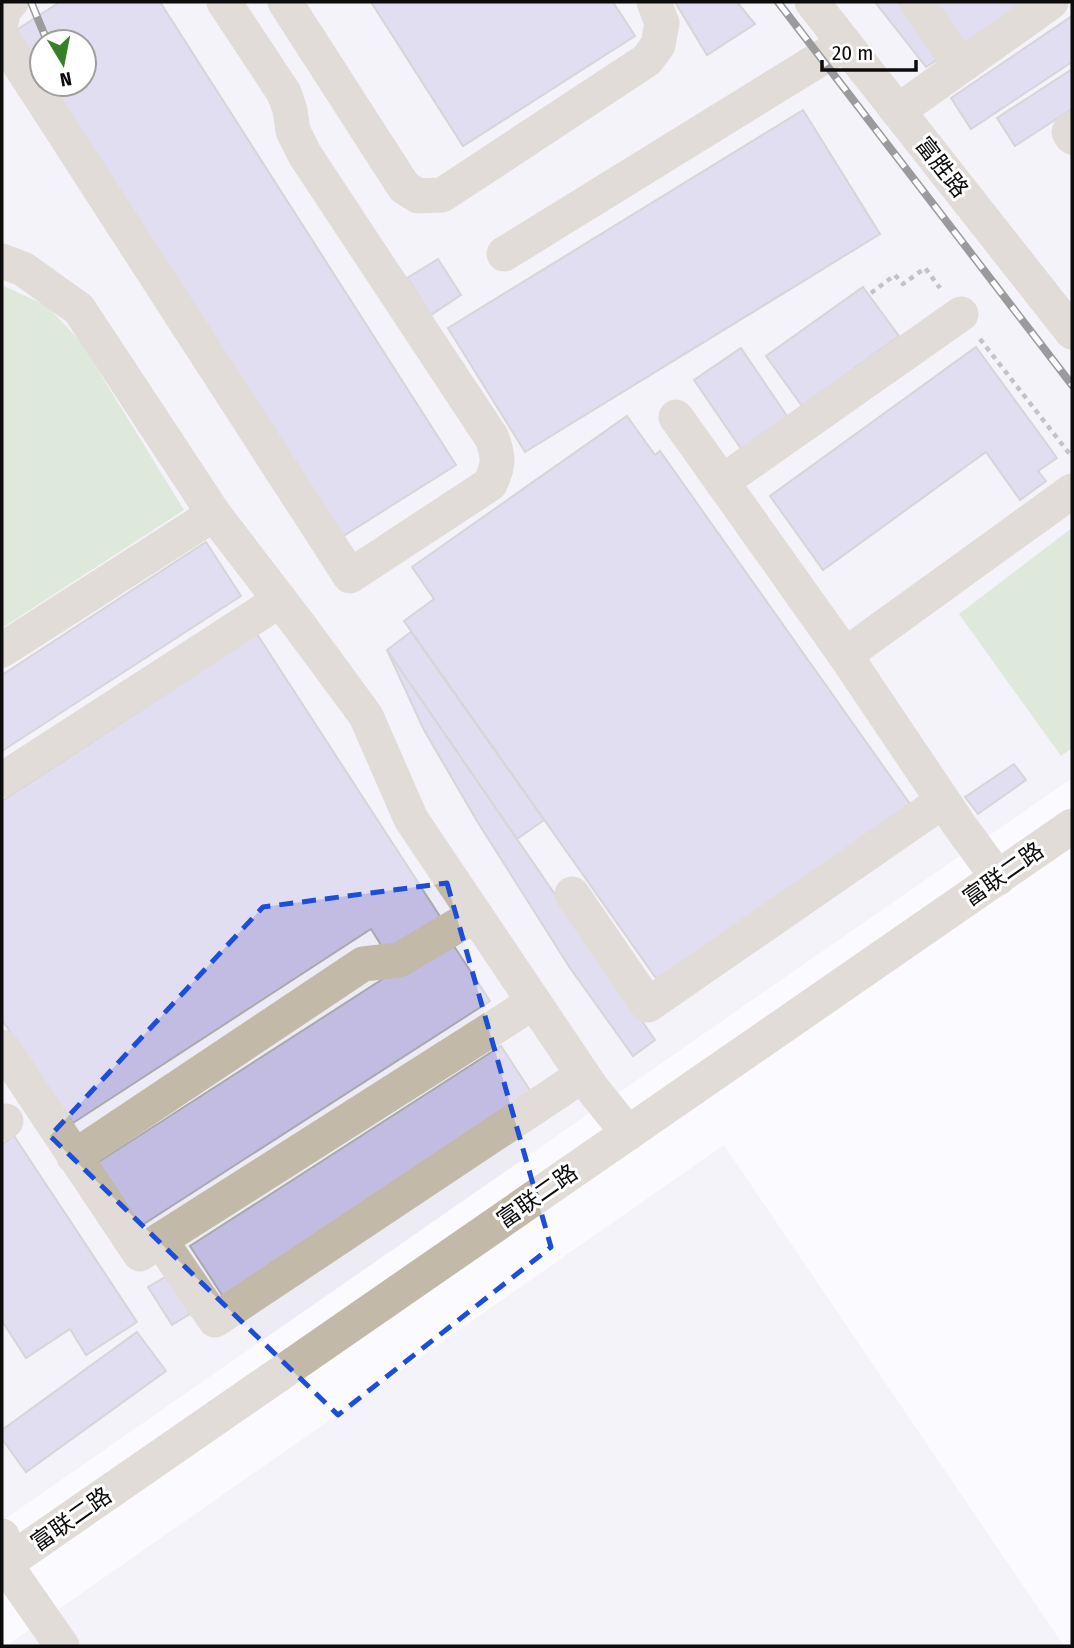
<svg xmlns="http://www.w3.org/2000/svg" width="1074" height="1648" font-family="'Fira Sans Condensed','Noto Sans SC',sans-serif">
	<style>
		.built { fill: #edebf6; fill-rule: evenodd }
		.green { fill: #bad2b2 }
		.building { fill: #c2bce3; stroke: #a9a9ac; stroke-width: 2 }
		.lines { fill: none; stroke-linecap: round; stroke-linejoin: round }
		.path { stroke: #7f7f81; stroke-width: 4.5; stroke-dasharray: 5 5; stroke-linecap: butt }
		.minor { stroke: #c2b9a8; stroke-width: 35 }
		.rail-casing { stroke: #272728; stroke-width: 8 }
		.rail { stroke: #fff; stroke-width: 5; stroke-dasharray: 16; stroke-linecap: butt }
		.marked { fill: none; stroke: #1d4ed8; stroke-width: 5; stroke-dasharray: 14 9; stroke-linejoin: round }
		.labels { text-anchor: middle; stroke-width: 6; stroke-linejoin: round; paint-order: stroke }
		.street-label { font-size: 23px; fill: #0c0c0d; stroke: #fff }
	</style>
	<rect width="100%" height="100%" fill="#fbfafe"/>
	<g class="built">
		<path d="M2,2H1072V778L2,1521ZM42,42H84V84H42Z"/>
		<polygon points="724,1145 1064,1646 6,1646"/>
	</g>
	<g class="green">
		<polygon points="2,285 47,306 80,341 184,510 2,628"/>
		<polygon points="1072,528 1072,748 1061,756 959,614"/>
	</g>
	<g class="building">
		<polygon points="60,2 160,2 456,465 337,540 46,84 84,84 84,42 42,42 42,78 13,32"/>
		<polygon points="371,2 613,2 635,36 463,146"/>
		<polygon points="675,2 737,2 755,24 707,55"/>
		<polygon points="875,2 898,2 937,60 926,67"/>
		<polygon points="934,2 1027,2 963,44"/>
		<polygon points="1072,16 1072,62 971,129 951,98"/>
		<polygon points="1072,69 1072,109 1015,146 997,118"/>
		<polygon points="803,110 880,234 525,452 448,328"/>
		<polygon points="438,259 461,295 431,315 407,278"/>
		<polygon points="863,287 899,336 802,406 766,356"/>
		<polygon points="976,347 1057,458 1038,471 1046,481 1020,500 986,452 823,570 770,496"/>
		<polygon points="741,348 789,419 742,450 694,380"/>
		<polygon points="627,416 655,455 660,451 910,804 658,981 404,621 434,599 412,567"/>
		<polygon points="206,542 241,596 2,751 2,675"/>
		<polygon points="411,632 544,820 517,839 387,650"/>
		<polygon points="257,634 441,918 386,953 371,929 73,1123 2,1020 2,801"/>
		<polygon points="387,650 655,1040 633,1056 570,968 477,821 424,730"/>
		<polygon points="1014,764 1026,780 978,814 965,797"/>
		<polygon points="448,937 490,1001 139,1227 97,1163"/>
		<polygon points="501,1046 535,1098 224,1298 190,1246"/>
		<polygon points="14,1136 137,1322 86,1355 70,1329 26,1358 2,1321 2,1144"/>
		<polygon points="167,1276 190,1314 172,1325 148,1287"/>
		<polygon points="137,1332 166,1371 26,1472 2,1439 2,1430"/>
	</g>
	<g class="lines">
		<g class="path">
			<polyline points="871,293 895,275 903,284 925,268 940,288"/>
			<polyline points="980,339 1072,457"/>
		</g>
		<g class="minor">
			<polyline points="285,2 404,187 418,196 442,195 647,60 658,45 662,23 654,2"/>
			<polyline points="812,2 1072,332"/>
			<polyline points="917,2 960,65"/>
			<polyline points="2,19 3,11 11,2"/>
			<path d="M2,35L3,39L350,576L490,484C499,465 499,457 492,438L305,155L293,131L290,110L284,93L224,2"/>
			<polyline points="898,111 1051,2"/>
			<polyline points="1072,129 1069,132 1072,137"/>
			<polyline points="504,254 844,44"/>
			<polyline points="2,261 23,269 79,309 214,514 302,629 366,716 411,819 591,1087 628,1133"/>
			<polyline points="676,417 845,655 960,826 998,878"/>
			<polyline points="722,482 961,314"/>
			<polyline points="2,650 214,514"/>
			<polyline points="845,655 1072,491"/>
			<polyline points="2,780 280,600"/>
			<polyline points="572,894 648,1005 943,801"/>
			<polyline points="2,1047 140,1254 160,1240 215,1320 583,1075"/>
			<polyline points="2,1123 6,1121"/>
			<polyline points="74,1157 363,964 399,960 475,915"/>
			<polyline points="160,1240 534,1002"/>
			<polyline points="2,1536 5,1564 62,1646"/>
			<polyline points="2,1566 1072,826"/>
		</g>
		<g class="rail-casing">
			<g id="rail">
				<polyline points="31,2 47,41"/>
				<polyline points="778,2 1072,385"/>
			</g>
		</g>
		<use href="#rail" class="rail"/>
	</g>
	<path d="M0 0H1074V1648H0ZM447,883L551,1247L338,1415L50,1136L263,907Z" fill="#fbfafe" fill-opacity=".55" fill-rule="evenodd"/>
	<path class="marked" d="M447,883L551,1247L338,1415L50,1136L263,907Z"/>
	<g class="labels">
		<g class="street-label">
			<text transform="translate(942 167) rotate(52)" y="8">富胜路</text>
			<text transform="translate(1003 874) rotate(-35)" y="8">富联二路</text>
			<text transform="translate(537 1196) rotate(-35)" y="8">富联二路</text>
			<text transform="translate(71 1519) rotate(-35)" y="8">富联二路</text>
		</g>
	</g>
	<rect width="1074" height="1648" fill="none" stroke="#0c0c0d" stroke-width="7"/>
	<g transform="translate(63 63) rotate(170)"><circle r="33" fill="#ffffff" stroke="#9e9e9e" stroke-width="2"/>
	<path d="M0-5L12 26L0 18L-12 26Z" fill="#368027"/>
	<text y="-10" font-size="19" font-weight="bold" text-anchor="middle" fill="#0c0c0d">N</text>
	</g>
	<path d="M822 60v10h94v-10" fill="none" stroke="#0c0c0d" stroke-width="3.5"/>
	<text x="832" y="60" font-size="21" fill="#0c0c0d" stroke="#ffffff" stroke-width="5" paint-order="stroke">20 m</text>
</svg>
